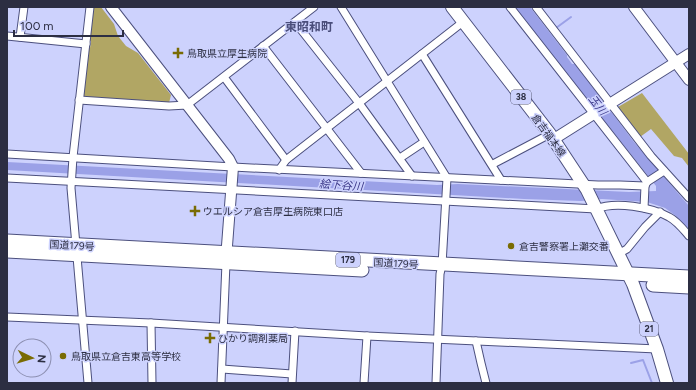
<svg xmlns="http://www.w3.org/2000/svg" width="696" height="390" font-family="Figtree,'Noto Sans JP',sans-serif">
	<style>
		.green { fill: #b1a664 }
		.water { fill: #9ba1e7 }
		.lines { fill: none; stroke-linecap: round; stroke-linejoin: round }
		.stream { stroke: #9ba1e7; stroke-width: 2 }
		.street-casing { stroke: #4c507e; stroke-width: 9 }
		.secondary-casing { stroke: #4c507e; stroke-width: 12 }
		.primary-casing { stroke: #4c507e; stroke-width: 14 }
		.highway-casing { stroke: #4c507e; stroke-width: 15 }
		.street { stroke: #fff; stroke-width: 7 }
		.secondary { stroke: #fff; stroke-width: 10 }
		.primary { stroke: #fff; stroke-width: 12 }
		.highway { stroke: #fff; stroke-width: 13 }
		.poi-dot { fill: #796b03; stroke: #cdd2fd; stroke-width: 1.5 }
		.labels { text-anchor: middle; stroke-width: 3; stroke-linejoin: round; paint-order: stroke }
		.shield { fill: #cdd2fd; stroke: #5c5f7a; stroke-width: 1 }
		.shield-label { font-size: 9px; font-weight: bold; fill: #2c2e42 }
		.poi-label { font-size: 10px; fill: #2c2e42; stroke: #cdd2fd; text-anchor: start }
		.street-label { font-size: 10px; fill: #2c2e42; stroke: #cdd2fd }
		.water-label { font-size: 11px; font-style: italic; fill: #393687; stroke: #cdd2fd }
		.quarter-label { font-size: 12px; font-weight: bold; fill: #4a4e7b; stroke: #cdd2fd }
	</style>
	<rect width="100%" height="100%" fill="#cdd2fd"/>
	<g class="green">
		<polygon points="93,7 101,7 114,24 118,36 126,46 138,53 171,95 169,103 85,98 83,95 88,48 90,48 91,41 89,40"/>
		<polygon points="642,93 689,154 689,167 682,158 674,156 651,129 640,137 618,107"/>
	</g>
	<polygon class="water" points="514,7 530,7 567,55 567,57 572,64 575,64 634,142 689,206 689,229 676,216 665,208 647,202 602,199 581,201 524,199 7,170 7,162 437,185 458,184 629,192 656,191 656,186"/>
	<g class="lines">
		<g class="stream">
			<polyline points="556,28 571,17"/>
			<polyline points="631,363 643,360 652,383"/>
		</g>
		<g class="street-casing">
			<g id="street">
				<polyline points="341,7 447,178 442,265 440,274 436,383"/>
				<polyline points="536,7 651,156 689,198"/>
				<polyline points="295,22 359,103 412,176"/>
				<polyline points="7,36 86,44"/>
				<polyline points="20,37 24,7"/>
				<polyline points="263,46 361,173"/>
				<polyline points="422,54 501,180"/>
				<polyline points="224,77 286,160"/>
				<polyline points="79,100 169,106 187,105 314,7"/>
				<polyline points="7,154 233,167 598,185 620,185 645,186 647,182 510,7"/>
				<polyline points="400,158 424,142"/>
				<polyline points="493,164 550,134"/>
				<polyline points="279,170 286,160 463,22"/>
				<path d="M7,178L596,209C615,201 651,207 669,217C677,221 683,229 689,236"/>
				<polyline points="647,182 664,171"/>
				<polyline points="644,208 645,186"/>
				<polyline points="618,254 627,249 645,227 660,212"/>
				<polyline points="7,317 151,323 367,336 657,349"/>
				<polyline points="151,323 152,383"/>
				<polyline points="476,341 481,363 486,383"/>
				<polyline points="222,369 292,374"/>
				<polyline points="88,383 71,188 73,157 90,7"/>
				<polyline points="221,383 226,263"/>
				<polyline points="292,383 295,331"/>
				<polyline points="364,383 367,336"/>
			</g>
		</g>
		<g class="secondary-casing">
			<g id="secondary">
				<polyline points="111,7 229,159 233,167 226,259"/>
				<polyline points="634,7 689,80"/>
				<polyline points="554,139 689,54"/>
			</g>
		</g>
		<g class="primary-casing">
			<polyline id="primary" points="452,7 550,134 587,190 633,284 657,349 667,383"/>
		</g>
		<g class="highway-casing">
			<g id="highway">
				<polyline points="7,241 689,277"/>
				<polyline points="7,251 362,270"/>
				<polyline points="653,285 689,287"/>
			</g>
		</g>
		<use href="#street" class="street"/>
		<use href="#secondary" class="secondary"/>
		<use href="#primary" class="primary"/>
		<use href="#highway" class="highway"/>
	</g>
	<g class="poi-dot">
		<path d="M176 47h4v4h4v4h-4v4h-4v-4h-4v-4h4z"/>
		<path d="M193 205h4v4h4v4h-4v4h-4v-4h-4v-4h4z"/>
		<circle cx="511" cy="246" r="4"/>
		<path d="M208 332h4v4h4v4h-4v4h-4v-4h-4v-4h4z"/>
		<circle cx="63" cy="356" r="4"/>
	</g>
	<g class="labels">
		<g class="shield">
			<rect x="511" y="90" width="20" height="14" rx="3"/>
			<rect x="336" y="253" width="24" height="14" rx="3"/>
			<rect x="640" y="322" width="18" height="14" rx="3"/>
		</g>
		<g class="shield-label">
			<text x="521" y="100">38</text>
			<text x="348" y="263">179</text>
			<text x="649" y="332">21</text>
		</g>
		<g class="poi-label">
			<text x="187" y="57">鳥取県立厚生病院</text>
			<text x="203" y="215">ウエルシア倉吉厚生病院東口店</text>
			<text x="519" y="250">倉吉警察署上灘交番</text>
			<text x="218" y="342">ひかり調剤薬局</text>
			<text x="71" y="360">鳥取県立倉吉東高等学校</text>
		</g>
		<g class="street-label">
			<text transform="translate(549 135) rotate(54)" y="4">倉吉福本線</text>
			<text transform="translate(72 245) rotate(3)" y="4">国道179号</text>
			<text transform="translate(396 263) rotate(3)" y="4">国道179号</text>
		</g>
		<g class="water-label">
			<text transform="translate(598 105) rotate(52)" y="4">玉川</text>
			<text transform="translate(341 185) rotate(4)" y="4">絵下谷川</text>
		</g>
		<g class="quarter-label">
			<text x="309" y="31">東昭和町</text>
		</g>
	</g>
	<rect width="696" height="390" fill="none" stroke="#2c2e42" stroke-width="16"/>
	<g transform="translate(32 358) rotate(95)"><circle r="19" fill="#cdd2fd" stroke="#8d90b2"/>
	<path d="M0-3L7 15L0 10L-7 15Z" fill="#796b03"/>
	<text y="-6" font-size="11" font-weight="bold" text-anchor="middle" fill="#2c2e42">N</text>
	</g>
	<path d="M14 30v6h109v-6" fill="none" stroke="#2c2e42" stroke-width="2"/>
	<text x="20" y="30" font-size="12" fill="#2c2e42" stroke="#cdd2fd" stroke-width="3" paint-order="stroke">100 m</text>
</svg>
